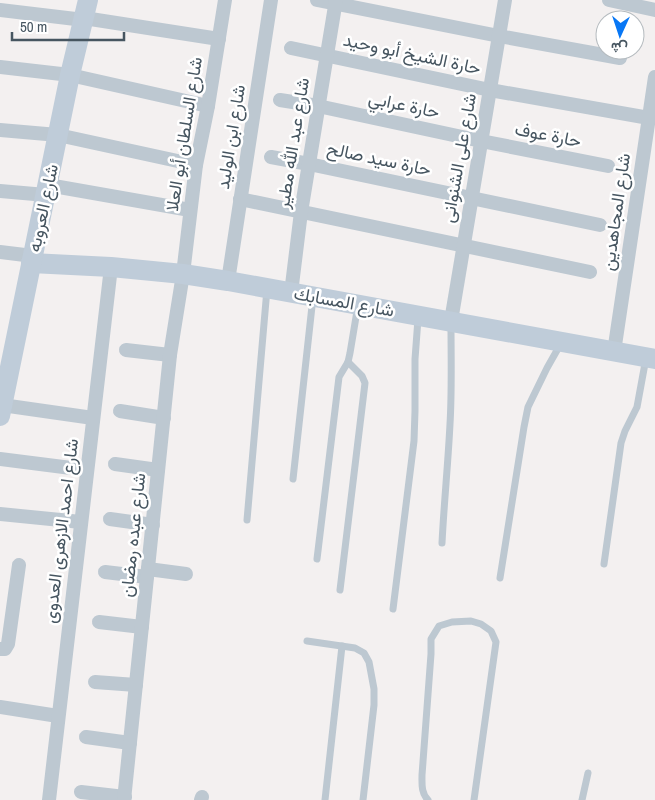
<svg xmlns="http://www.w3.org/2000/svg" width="655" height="800" font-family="'Archivo Narrow',Vazirmatn,sans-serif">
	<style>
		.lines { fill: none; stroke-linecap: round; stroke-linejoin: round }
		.lane { stroke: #bdc8d1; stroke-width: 7 }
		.street { stroke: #bdc8d1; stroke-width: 14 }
		.secondary { stroke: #bfccd9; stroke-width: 20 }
		.labels { text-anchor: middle; stroke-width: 5; stroke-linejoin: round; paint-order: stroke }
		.street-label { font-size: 18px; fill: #465560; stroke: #fff }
	</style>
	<rect width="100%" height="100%" fill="#f3f0f0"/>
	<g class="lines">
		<g class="lane">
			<polyline points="293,479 313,297"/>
			<polyline points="247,520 267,289"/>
			<path d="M442,543C444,503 448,464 450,424C452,391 451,357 451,324"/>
			<polyline points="317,559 339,377 348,362 350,353 358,305"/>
			<polyline points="604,564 621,443 625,431 637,407 646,358"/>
			<polyline points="500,578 524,427 528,407 547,368 560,345"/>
			<polyline points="340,590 365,383 362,376 348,362"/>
			<polyline points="393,609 414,441 415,411 415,359 418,319"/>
			<polyline points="307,641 355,648 364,653 369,662 374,689 374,705 363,800"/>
			<polyline points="325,800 342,646"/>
			<path d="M428,800C421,793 422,784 422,775L431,654V639L439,626L452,622L471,621L481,624L491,631L496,642L474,800"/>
			<polyline points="582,800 588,773"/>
		</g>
		<g class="street">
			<polyline points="317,0 499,36 620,58"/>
			<polyline points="609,0 655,10"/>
			<polyline points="0,10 84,20"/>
			<polyline points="84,18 219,39"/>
			<polyline points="291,48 490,90 649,118"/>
			<polyline points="0,67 70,75 208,106"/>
			<polyline points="280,100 318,106 481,141 608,166"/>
			<polyline points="0,130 58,135 196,165"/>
			<polyline points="271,157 309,164 600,225"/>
			<polyline points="48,185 190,210"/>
			<polyline points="0,191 46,195"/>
			<polyline points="240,199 590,272"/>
			<polyline points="0,252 33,256"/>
			<polyline points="228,281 271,0"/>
			<polyline points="291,293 301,212 336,0"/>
			<polyline points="451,321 505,0"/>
			<polyline points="126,350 170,355"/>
			<polyline points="614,352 655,77"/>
			<polyline points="2,405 93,418"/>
			<polyline points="120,411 164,418"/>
			<polyline points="0,459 87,470"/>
			<polyline points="115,464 158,470"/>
			<polyline points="0,514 81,522"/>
			<polyline points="110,519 153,525"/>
			<polyline points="148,569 186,574"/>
			<polyline points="105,572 147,577"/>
			<polyline points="99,622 142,627"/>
			<polyline points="0,649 5,649 8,644 19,565"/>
			<polyline points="95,682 136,685"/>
			<polyline points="0,707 58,716"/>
			<polyline points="86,737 130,743"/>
			<polyline points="81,792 125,797"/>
			<polyline points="49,800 111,267"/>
			<polyline points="124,800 170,355 183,274 196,165 208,106 225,0"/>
			<polyline points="201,800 202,797"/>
		</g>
		<g class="secondary">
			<polyline points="31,263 111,267 183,274 228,281 655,359"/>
			<polyline points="0,416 70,75 88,0"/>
		</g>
	</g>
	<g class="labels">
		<g class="street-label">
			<text transform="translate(412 54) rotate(12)" y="6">حارة الشيخ أبو وحيد</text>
			<text transform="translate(404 105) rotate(12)" y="6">حارة عرابي</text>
			<text transform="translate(184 134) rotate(-81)" y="6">شارع السلطان أبو العلا</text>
			<text transform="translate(548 135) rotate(11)" y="6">حارة عوف</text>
			<text transform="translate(231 137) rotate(-81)" y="6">شارع ابن الوليد</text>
			<text transform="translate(293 143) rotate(-81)" y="6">شارع عبد الله مطير</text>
			<text transform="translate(459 158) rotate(-80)" y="6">شارع على الشنوانى</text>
			<text transform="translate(379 159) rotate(12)" y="6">حارة سيد صالح</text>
			<text transform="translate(43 208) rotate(-78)" y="6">شارع العروبه</text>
			<text transform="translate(616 212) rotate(-82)" y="6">شارع المجاهدين</text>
			<text transform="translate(344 302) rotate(10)" y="6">شارع المسابك</text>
			<text transform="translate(61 531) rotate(-83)" y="6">شارع احمد الازهرى العدوى</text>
			<text transform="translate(133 535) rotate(-84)" y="6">شارع عبده رمضان</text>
		</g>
	</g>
	<g transform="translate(620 35) rotate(183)"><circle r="24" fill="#ffffff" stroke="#b5bbbf"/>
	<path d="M0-4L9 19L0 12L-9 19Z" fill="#0877f5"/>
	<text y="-8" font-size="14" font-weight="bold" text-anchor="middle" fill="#465560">ش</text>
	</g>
	<path d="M12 32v8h112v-8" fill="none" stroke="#465560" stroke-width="2.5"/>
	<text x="20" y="32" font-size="15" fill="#465560" stroke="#ffffff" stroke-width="4" paint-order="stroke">50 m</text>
</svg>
